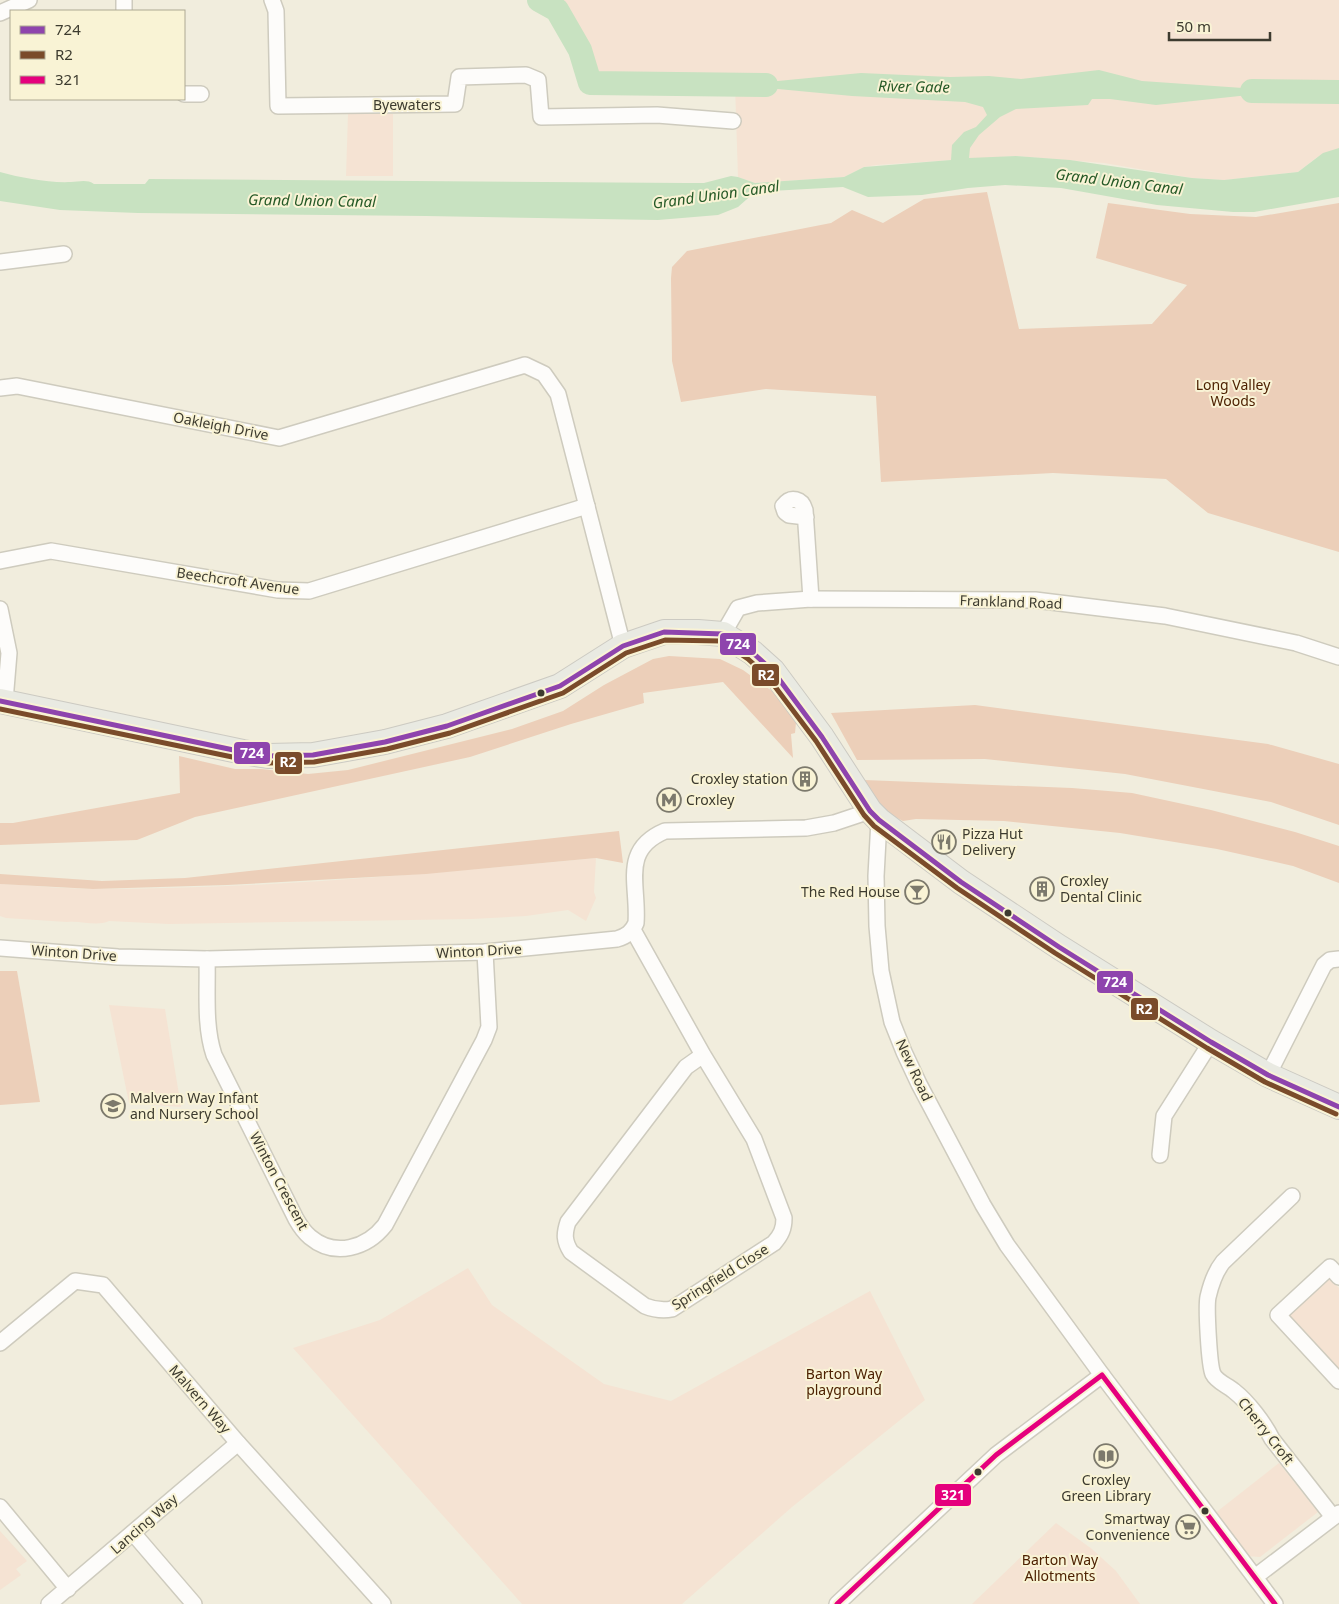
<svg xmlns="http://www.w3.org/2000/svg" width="1339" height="1604" font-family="'Noto Sans',sans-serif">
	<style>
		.green { fill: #f5e3d3 }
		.forest { fill: #eccfb9 }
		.water { fill: #c8e2c1 }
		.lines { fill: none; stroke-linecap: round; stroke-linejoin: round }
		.river { stroke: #c8e2c1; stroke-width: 24 }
		.minor-casing { stroke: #cecbbe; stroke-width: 18 }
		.primary-casing { stroke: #cccac2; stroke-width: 26 }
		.minor { stroke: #fdfcfa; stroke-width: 15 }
		.primary { stroke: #e9eae2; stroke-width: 24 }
		.bus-1-casing { stroke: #f9f3d5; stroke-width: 9 }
		.bus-2-casing { stroke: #f9f3d5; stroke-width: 9 }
		.bus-3-casing { stroke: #f9f3d5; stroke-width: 9 }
		.bus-1 { stroke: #8e44ad; stroke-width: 5 }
		.bus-2 { stroke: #7a4b2a; stroke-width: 5 }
		.bus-3 { stroke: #e5007d; stroke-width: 5 }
		.bus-dot { fill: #3d3b2f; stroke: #f9f3d5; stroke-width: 2 }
		.labels { text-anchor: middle; stroke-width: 4; stroke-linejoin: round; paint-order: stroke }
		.street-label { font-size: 14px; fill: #3d3b2f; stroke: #f9f3d5 }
		.park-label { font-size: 14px; fill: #4d2102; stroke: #f9f3d5 }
		.poi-label { font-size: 14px; fill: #3d3b2f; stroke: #f9f3d5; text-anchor: start }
		.water-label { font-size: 15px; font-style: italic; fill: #255926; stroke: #f9f3d5 }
		.line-badge { stroke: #f9f3d5; stroke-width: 2 }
		.badge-label { font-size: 14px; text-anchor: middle; font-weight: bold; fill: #fff }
	</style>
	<rect width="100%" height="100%" fill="#f1eddd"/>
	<g class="green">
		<polygon points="539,0 1339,0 1339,148 1316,158 1298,172 1224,180 1192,178 1104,163 1016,156 876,165 864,167 844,177 755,183 738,177 735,85 590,83 580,50 557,10"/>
		<polygon points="348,114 393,114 393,176 346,176"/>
		<path d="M596,858L594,892L596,898L586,921L568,910L526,916L472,919L169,924L109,921C96,927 81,920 67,922L6,918L0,916V884C31,885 63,889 94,889C262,889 429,874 596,858Z"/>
		<polygon points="109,1005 165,1009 181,1107 129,1103"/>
		<polygon points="468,1268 492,1305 604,1384 671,1401 870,1291 925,1400 792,1507 682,1604 522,1604 293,1348 380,1320"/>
		<polygon points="1328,1277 1339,1288 1339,1372 1286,1317"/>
		<polygon points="1279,1463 1318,1512 1260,1557 1246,1556 1214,1514"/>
		<polygon points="1056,1523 1092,1549 1116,1571 1140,1604 972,1604"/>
		<polygon points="0,1531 27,1561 16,1569 21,1575 0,1590"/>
	</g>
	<g class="forest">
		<polygon points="987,192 1019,329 1152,324 1187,285 1096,258 1108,203 1190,214 1256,217 1339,203 1339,552 1208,513 1166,479 1053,473 881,482 876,396 766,389 681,402 672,361 671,278 672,267 687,251 831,223 852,210 883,223 924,199"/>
		<polygon points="669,656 720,659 743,670 779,696 796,723 795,733 791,734 793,758 723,682 643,693 644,703 571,724 470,757 195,817 137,840 0,845 0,823 13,823 180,793 179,756 235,769 261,769 308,774 348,770 512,729 563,711 604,685 653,659"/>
		<polygon points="975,705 1268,744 1339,764 1339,825 1271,802 1125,774 985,759 857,760 831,713"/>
		<polygon points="864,780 1072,788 1132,793 1211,810 1295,832 1339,846 1339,883 1293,866 1217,849 1120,833 1004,821 916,819 903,821 885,812 873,800"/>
		<polygon points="619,831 623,863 596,858 426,874 227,885 93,889 0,884 0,874 102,881 185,878"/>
		<polygon points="0,971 17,971 40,1102 0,1105"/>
	</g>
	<path class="water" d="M1099,70L1142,81L1285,91L1156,105L1110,99H1092L1088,105L1016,109L1000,117L979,135L970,148L969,158L1016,156L1070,160L1192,178L1224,180L1298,172L1323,153L1339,148V197L1254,212H1233L1157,205L1061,188L1005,185L968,188L922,195L868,197L843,187L755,192L738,207L718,215L658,220L426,216L138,213L60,210L0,201V172C22,178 48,183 71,182C78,182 87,179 94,184H145L149,179L686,183H704L731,176L738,177L755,183L844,177L864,167L951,160L952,145L964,132L976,127L987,115L983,107L965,102L852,96L735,85L861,73L950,77L989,76L1021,79Z"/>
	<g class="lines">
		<g class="river">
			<polyline points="539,0 557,10 580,50 590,83 766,85"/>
			<polyline points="1252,91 1339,92"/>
		</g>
		<g class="minor-casing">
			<g id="minor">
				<polyline points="272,0 276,11 278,106 455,104 459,77 526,75 538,80 541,117 657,115 733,121"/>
				<polyline points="124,11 124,0"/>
				<polyline points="0,13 29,0"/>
				<polyline points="184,94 201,94"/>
				<polyline points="0,262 64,254"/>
				<polyline points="0,388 17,386 279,438 525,365 544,374 558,394 623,646"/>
				<path d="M806,517L789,515L785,512L783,506C791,495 802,499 805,510L811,599"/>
				<polyline points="0,561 51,551 278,590 309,591 587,506"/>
				<polyline points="0,609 9,653 5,701"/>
				<polyline points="723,634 738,608 757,603 811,599 1035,600 1165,616 1296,643 1339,657"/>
				<polyline points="879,820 876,876 877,926 881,971 892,1022 904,1052 919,1084 983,1205 1007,1245 1102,1375 1275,1604"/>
				<path d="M633,930L703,1055L754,1139L784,1218C784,1229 781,1235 774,1243L672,1309C662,1311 655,1310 645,1306L571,1252C564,1241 564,1234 568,1222L686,1067L703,1055"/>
				<path d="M0,948L118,957L207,959L485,952L617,939C627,936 632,932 636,923C639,885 620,850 665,831L806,828L834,823L870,811"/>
				<path d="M207,959C208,990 204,1025 214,1055L296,1219C300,1226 304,1232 310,1237C335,1258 367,1248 385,1225L484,1040L489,1027L485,952"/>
				<polyline points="1268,1075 1324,965 1330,960 1339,959"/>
				<polyline points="1160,1155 1164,1116 1211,1042"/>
				<path d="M1292,1196L1223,1262C1215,1272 1211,1284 1208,1297C1206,1307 1209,1365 1213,1374C1217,1382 1227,1385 1234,1391C1248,1402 1264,1423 1272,1439L1333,1517"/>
				<polyline points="1339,1277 1330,1267 1278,1315 1339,1381"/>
				<polyline points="0,1343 75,1281 103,1285 238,1443 383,1604"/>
				<polyline points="0,1507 68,1589"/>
				<polyline points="133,1533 194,1604"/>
				<polyline points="1255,1577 1339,1513"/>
				<polyline points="49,1604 238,1443"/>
				<polyline points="837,1604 996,1455 1102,1375"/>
			</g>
		</g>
		<g class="primary-casing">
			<polyline id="primary" points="0,701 243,752 268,756 313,755 385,742 447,726 560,686 623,646 664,632 698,632 723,634 753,653 773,671 822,737 870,811 879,820 961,882 1059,947 1211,1042 1268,1075 1339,1107"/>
		</g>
		<use href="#minor" class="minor"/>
		<use href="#primary" class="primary"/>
		<g class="bus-1-casing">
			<polyline id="bus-1" points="0,701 243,752 268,756 313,755 385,742 447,726 560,686 623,646 664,632 723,634 753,653 773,671 822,737 870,811 879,820 961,882 1059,947 1211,1042 1268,1075 1339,1107"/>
		</g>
		<g class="bus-2-casing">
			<polyline id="bus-2" points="0,709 242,759 267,763 314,762 387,749 450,733 563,693 626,653 665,640 721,641 748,659 767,676 816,741 864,815 874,826 957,888 1055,953 1207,1048 1265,1082 1336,1114"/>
		</g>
		<g class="bus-3-casing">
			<polyline id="bus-3" points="837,1604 996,1455 1102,1375 1275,1604"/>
		</g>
		<use href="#bus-1" class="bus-1"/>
		<use href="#bus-2" class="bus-2"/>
		<use href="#bus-3" class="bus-3"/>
	</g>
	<defs>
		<g id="building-ring" transform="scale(1.25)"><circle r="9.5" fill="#f9f3d5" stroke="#7c796c" stroke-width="1.5"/><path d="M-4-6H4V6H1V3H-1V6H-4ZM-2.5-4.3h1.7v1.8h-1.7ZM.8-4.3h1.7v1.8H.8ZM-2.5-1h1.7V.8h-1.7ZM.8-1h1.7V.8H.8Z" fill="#7c796c"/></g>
		<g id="metro-ring" transform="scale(1.25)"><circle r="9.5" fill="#f9f3d5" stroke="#7c796c" stroke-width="1.5"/><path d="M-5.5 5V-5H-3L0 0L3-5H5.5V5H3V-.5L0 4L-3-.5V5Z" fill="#7c796c"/></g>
		<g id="restaurant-ring" transform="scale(1.25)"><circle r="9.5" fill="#f9f3d5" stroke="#7c796c" stroke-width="1.5"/><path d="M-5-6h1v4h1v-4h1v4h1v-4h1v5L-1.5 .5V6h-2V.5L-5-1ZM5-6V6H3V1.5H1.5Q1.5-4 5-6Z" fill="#7c796c"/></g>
		<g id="bar-ring" transform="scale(1.25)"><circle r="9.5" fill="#f9f3d5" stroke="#7c796c" stroke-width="1.5"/><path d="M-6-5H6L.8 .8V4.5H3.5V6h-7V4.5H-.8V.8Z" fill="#7c796c"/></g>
		<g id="school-ring" transform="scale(1.25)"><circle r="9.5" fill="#f9f3d5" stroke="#7c796c" stroke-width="1.5"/><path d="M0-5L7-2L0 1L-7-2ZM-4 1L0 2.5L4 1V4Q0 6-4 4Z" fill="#7c796c"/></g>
		<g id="library-ring" transform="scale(1.25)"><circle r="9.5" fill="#f9f3d5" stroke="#7c796c" stroke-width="1.5"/><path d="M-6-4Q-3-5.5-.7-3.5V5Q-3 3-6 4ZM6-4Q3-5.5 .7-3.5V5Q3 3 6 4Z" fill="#7c796c"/></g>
		<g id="supermarket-ring" transform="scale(1.25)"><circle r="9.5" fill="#f9f3d5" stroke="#7c796c" stroke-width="1.5"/><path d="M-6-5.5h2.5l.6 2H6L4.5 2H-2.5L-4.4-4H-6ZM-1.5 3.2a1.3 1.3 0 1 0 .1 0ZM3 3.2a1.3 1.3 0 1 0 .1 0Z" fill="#7c796c"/></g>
	</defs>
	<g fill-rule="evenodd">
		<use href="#building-ring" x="805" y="779"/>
		<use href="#metro-ring" x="669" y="800"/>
		<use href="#restaurant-ring" x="944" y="842"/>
		<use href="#building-ring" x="1042" y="889"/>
		<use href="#bar-ring" x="917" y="892"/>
		<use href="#school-ring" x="113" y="1106"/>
		<use href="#library-ring" x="1106" y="1456"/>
		<use href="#supermarket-ring" x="1188" y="1527"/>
	</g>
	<g class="bus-dot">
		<circle cx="541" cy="693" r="4.5"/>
		<circle cx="1008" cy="913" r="4.5"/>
		<circle cx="978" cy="1472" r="4.5"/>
		<circle cx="1205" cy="1511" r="4.5"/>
	</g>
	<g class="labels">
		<g class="street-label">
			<text x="407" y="110">Byewaters</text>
			<text transform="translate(221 426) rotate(11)" y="5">Oakleigh Drive</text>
			<text transform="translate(238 581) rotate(8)" y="5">Beechcroft Avenue</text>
			<text transform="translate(1011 602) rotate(2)" y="5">Frankland Road</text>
			<text transform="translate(479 951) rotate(-3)" y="5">Winton Drive</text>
			<text transform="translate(74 953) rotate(4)" y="5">Winton Drive</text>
			<text transform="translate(914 1070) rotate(65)" y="5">New Road</text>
			<text transform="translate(279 1181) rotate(62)" y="5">Winton Crescent</text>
			<text transform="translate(720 1277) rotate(-32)" y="5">Springfield Close</text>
			<text transform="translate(200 1399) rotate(49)" y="5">Malvern Way</text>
			<text transform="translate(1266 1431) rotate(52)" y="5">Cherry Croft</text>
			<text transform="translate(144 1524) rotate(-41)" y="5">Lancing Way</text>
		</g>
		<g class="park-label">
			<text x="1233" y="390">Long Valley<tspan x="1233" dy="16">Woods</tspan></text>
			<text x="844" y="1379">Barton Way<tspan x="844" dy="16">playground</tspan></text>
			<text x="1060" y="1565">Barton Way<tspan x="1060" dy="16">Allotments</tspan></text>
		</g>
		<g class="poi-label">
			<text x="788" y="784" text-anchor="end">Croxley station</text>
			<text x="686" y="805">Croxley</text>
			<text x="962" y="839">Pizza Hut<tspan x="962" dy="16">Delivery</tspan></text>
			<text x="1060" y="886">Croxley<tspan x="1060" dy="16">Dental Clinic</tspan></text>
			<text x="900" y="897" text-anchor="end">The Red House</text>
			<text x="130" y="1103">Malvern Way Infant<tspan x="130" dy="16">and Nursery School</tspan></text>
			<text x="1106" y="1485" text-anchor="middle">Croxley<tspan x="1106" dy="16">Green Library</tspan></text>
			<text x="1170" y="1524" text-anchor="end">Smartway<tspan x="1170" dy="16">Convenience</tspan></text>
		</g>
		<g class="water-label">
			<text transform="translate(914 87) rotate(1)" y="5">River Gade</text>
			<text transform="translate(1119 182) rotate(7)" y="5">Grand Union Canal</text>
			<text transform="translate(716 195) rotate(-8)" y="5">Grand Union Canal</text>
			<text transform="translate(312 201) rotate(1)" y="5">Grand Union Canal</text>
		</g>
	</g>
	<g class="line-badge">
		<rect x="719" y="632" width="38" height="24" rx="5" fill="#8e44ad"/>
		<rect x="751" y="663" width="29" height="24" rx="5" fill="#7a4b2a"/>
		<rect x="233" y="741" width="38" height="24" rx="5" fill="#8e44ad"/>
		<rect x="274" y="751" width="29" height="24" rx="5" fill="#7a4b2a"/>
		<rect x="1096" y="970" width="38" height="24" rx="5" fill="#8e44ad"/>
		<rect x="1130" y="997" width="29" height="24" rx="5" fill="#7a4b2a"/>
		<rect x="934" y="1483" width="38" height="24" rx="5" fill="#e5007d"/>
	</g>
	<g class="badge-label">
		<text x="738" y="649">724</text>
		<text x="766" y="680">R2</text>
		<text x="252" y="758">724</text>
		<text x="288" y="767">R2</text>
		<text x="1115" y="987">724</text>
		<text x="1144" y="1014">R2</text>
		<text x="953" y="1500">321</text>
	</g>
	<rect x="10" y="10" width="175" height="90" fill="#f9f3d5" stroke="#aea993"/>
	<rect x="20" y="26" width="25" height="8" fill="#8e44ad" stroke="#aea993"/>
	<text x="55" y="35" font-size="15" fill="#3d3b2f">724</text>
	<rect x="20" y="51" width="25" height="8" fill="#7a4b2a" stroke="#aea993"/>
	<text x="55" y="60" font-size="15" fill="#3d3b2f">R2</text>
	<rect x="20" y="76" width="25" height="8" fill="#e5007d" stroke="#aea993"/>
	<text x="55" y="85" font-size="15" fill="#3d3b2f">321</text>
	<path d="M1169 32v8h101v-8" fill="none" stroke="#3d3b2f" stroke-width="2.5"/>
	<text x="1176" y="32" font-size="15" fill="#3d3b2f" stroke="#f9f3d5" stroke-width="4" paint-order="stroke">50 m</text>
</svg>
